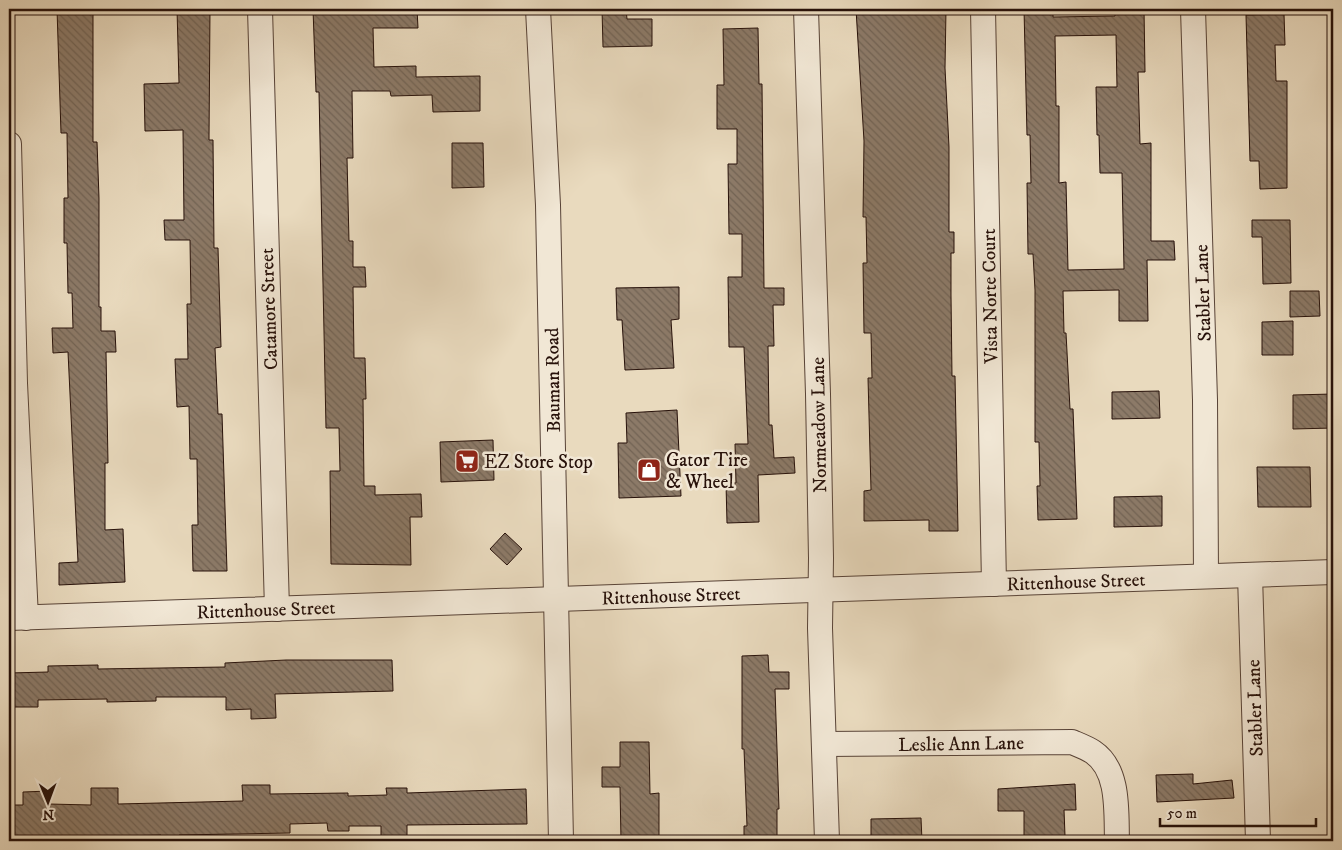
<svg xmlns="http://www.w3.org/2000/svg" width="1342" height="850" font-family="'IM FELL DW Pica',serif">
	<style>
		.building { fill: url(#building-back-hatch); stroke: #27110a; fill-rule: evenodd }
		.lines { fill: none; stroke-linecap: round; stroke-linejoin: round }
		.minor-casing { stroke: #584337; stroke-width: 26 }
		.minor { stroke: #f1e7d5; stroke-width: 24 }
		.labels { text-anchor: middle; stroke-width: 5; stroke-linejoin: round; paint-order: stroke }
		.street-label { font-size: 19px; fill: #27110a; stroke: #f1e7d5 }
		.poi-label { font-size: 19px; fill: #27110a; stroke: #f1e7d5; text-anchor: start }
	</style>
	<defs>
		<pattern id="building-back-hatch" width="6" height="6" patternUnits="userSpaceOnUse" patternTransform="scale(1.25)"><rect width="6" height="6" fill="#8c7a68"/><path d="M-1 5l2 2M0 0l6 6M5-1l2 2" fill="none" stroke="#726354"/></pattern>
	</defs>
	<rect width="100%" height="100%" fill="#e9dabe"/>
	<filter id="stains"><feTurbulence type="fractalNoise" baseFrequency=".004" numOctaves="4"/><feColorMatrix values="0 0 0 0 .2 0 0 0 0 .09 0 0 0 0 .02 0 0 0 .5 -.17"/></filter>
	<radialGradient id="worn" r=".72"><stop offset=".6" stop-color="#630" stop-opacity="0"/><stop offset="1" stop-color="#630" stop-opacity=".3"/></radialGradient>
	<g class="building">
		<polygon points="57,9 93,9 93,142 97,142 99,198 99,307 101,307 101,331 115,331 116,352 106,352 108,463 105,463 105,530 123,529 125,582 59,585 59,563 78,562 68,352 53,353 52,328 73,328 72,293 68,293 67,243 64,243 64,198 68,198 67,133 61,133"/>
		<polygon points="177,9 210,9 209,140 213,140 214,248 218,248 221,347 215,348 218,414 222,414 227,571 193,571 192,525 198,525 197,459 190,459 189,406 177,407 175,359 188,359 187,304 191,304 190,240 165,240 164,220 184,220 183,130 145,131 144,84 179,83"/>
		<polygon points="313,9 417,9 418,28 373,28 374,67 416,66 416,77 480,76 480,111 433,112 432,95 391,96 390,91 352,91 353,158 347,158 349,241 353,241 353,267 365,267 366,287 353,287 354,358 365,358 366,399 363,399 364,486 375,486 375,495 421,494 422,517 410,517 411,565 331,564 330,471 340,471 339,428 326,428 319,92 316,92"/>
		<polygon points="602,9 626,9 627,19 652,19 652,46 603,47"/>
		<polygon points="856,9 946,9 945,68 949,147 949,232 954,232 954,253 951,253 951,295 952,376 955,376 958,531 929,531 929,520 864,521 864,491 871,490 868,378 872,378 871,333 864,333 863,263 867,263 866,217 863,217 864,141"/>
		<path d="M1024,9H1053V17L1115,16V9H1144L1145,72H1138L1140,144L1151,143V241H1174L1175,260H1147L1148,321H1119V290L1063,291L1064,333H1066L1070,409H1073L1077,519L1038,520L1037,486H1040L1039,442H1035V290L1033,254H1028L1027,183H1031L1030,135H1027ZM1116,35L1117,87H1096L1097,135H1099L1100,173H1122L1124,269L1068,270L1066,182L1059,183V106H1056L1055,36Z"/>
		<polygon points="1284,14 1285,45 1275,45 1276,81 1287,81 1287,188 1260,189 1259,161 1250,161 1246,15"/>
		<polygon points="758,28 759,84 762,84 764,288 784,288 784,305 773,305 774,346 768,346 769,425 772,425 774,458 794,457 795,473 758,475 759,522 727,523 726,483 736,483 735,444 748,444 744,347 729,347 728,277 742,277 742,234 729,234 728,164 737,164 737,129 717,129 717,85 724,85 723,29"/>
		<polygon points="452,143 483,143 484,187 452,188"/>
		<polygon points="1252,220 1290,220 1291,283 1263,284 1262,237 1252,237"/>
		<polygon points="679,287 679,319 671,320 674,368 625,370 622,320 617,320 616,288"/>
		<polygon points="1290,291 1319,291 1320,316 1290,317"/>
		<polygon points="1293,321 1293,355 1262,355 1262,322"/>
		<polygon points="1159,391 1160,418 1112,419 1112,392"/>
		<polygon points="1333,394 1333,428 1293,429 1293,395"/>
		<polygon points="677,410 681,496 619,498 618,443 627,443 626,413"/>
		<polygon points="493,440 494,480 441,482 440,442"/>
		<polygon points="1257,467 1310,467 1311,507 1258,507"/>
		<polygon points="1162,496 1162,526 1114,527 1114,497"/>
		<polygon points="505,533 522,549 507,565 490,549"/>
		<polygon points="768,655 769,672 789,672 789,689 775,689 779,809 777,809 777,841 744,841 744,826 747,826 744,749 742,749 742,656"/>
		<polygon points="286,660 392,660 393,691 275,694 276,718 251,719 251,709 226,710 226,697 156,697 156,701 107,702 107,699 38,700 38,707 9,707 9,673 48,672 48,666 98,665 98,669 225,667 225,663"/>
		<polygon points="620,742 649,742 650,794 659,793 659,841 621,841 620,787 602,787 602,767 620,767"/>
		<polygon points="1193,774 1193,784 1232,780 1234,798 1157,802 1156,775"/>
		<polygon points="1075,784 1076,810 1064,810 1065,836 1024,837 1024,811 998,811 998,789"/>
		<polygon points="242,785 270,785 270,794 348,793 348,796 387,795 386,788 407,788 407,793 526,789 527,824 407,825 407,841 381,841 381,826 349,826 349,831 328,831 327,823 290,824 290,833 179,835 179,841 161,841 161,835 10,839 9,805 23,805 23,792 49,791 49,804 91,805 91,788 118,788 118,804 243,801"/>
		<polygon points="921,818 922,841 871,841 871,819"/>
	</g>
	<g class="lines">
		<g class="minor-casing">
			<g id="minor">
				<polyline points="260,9 277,609"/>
				<polyline points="538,9 548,205 561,841"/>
				<polyline points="806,9 818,394 821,558 820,628 827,841"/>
				<polyline points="983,9 994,584"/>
				<polyline points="1193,9 1205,400 1206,576"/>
				<polyline points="9,144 15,383 26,618"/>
				<polyline points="1250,575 1258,841"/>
				<polyline points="9,618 1333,572"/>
				<path d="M824,744L1072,742C1079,745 1087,748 1093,752C1120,770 1116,813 1117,841"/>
			</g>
		</g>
		<use href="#minor" class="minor"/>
	</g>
	<defs>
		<g id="supermarket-square" transform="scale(1.25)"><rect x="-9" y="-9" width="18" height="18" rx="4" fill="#8f2418" stroke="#f1e7d5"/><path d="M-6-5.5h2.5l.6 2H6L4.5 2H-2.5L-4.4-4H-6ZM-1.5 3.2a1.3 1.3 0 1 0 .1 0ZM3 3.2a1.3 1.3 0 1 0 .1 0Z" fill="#fff"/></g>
		<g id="shop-square" transform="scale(1.25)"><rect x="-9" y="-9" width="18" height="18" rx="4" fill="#8f2418" stroke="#f1e7d5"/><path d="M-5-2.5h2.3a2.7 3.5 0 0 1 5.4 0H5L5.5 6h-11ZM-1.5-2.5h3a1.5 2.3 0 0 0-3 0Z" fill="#fff"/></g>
	</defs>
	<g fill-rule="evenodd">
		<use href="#supermarket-square" x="467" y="461"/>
		<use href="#shop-square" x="649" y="470"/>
	</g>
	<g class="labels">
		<g class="street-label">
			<text transform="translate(1202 293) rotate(-92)" y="7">Stabler Lane</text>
			<text transform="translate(989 296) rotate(-91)" y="7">Vista Norte Court</text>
			<text transform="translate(268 309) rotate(-92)" y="7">Catamore Street</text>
			<text transform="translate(552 380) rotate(-91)" y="7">Bauman Road</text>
			<text transform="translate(818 425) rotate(-91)" y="7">Normeadow Lane</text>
			<text transform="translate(1076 581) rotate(-2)" y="7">Rittenhouse Street</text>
			<text transform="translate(671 595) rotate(-2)" y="7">Rittenhouse Street</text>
			<text transform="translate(266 609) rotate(-2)" y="7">Rittenhouse Street</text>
			<text transform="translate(1254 708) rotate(-92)" y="7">Stabler Lane</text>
			<text transform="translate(961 743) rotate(-1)" y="7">Leslie Ann Lane</text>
		</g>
		<g class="poi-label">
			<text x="666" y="466">Gator Tire<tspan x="666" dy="22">&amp; Wheel</tspan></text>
			<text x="484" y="468">EZ Store Stop</text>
		</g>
	</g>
	<rect width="1342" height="850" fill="none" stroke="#e9dabe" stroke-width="30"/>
	<rect x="10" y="10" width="1322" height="830" fill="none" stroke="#27110a" stroke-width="2.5"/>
	<rect x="15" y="15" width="1312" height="820" fill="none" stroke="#27110a"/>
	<g transform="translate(48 802) rotate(179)" stroke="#f1e7d5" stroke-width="4" paint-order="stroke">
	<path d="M0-4L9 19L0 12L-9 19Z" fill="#27110a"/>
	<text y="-8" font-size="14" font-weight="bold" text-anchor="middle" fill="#27110a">N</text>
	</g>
	<path d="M1160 818v8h156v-8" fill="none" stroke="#27110a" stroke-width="2.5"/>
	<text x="1167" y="818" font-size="15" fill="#27110a" stroke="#f1e7d5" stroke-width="4" paint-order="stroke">50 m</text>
	<rect width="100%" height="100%" filter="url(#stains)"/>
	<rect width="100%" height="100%" fill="url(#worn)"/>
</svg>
